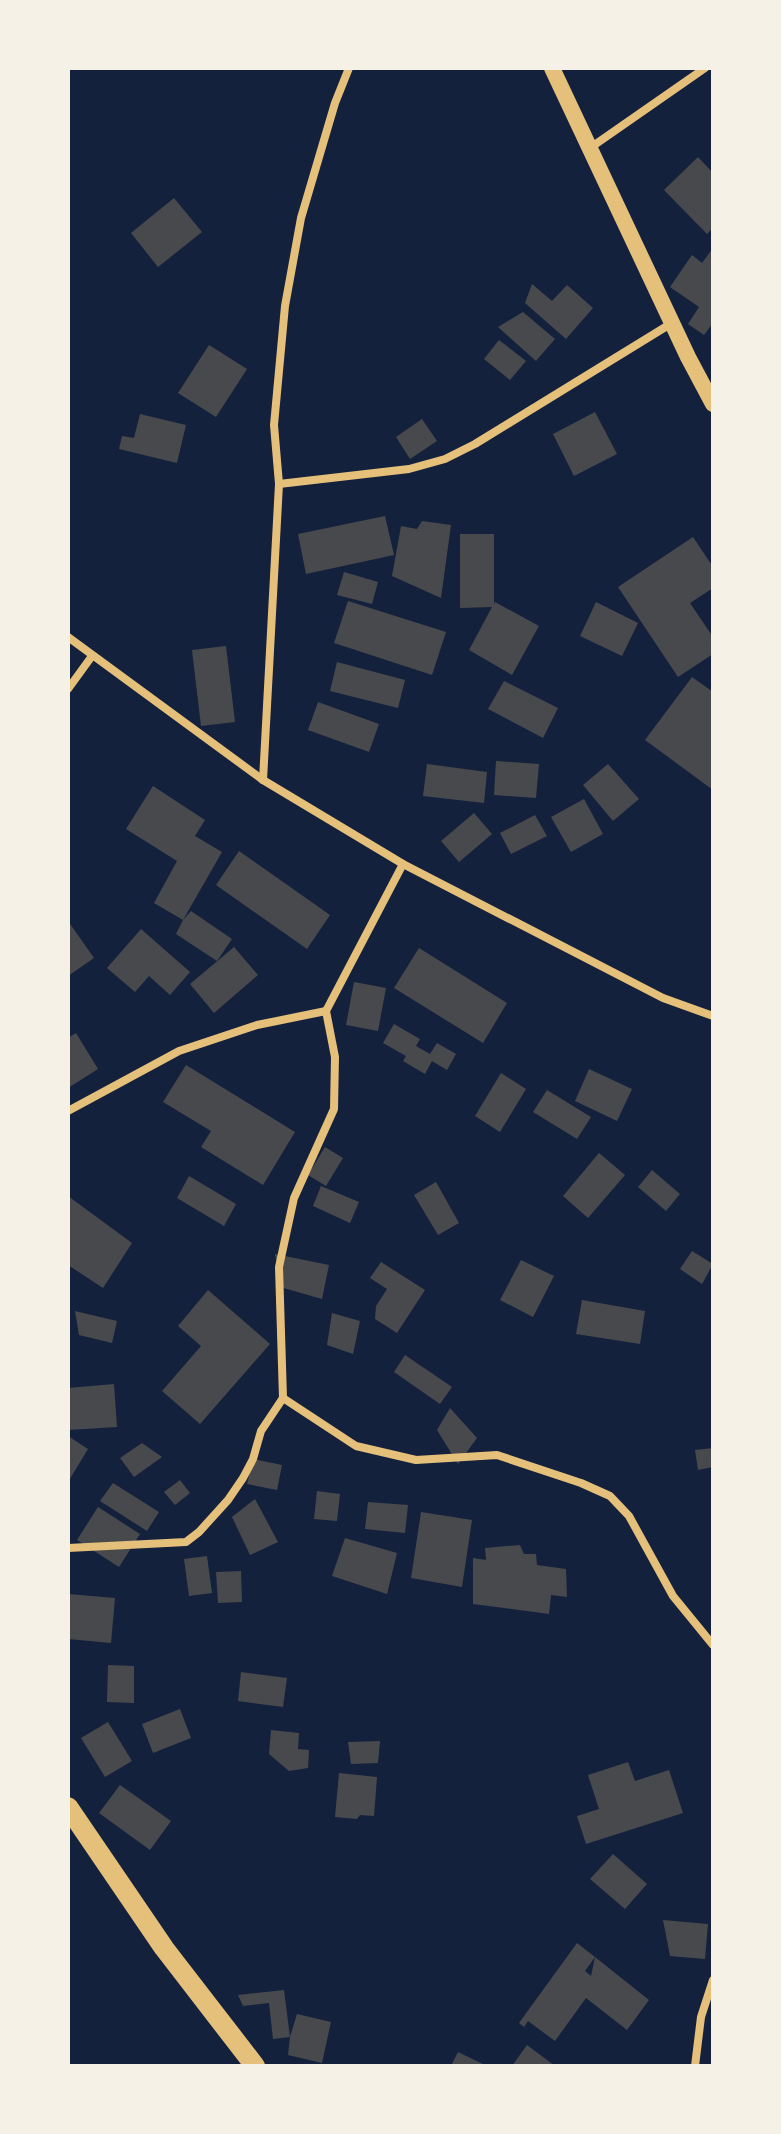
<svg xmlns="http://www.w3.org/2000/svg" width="781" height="2134" font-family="'Open Sans',sans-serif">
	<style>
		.building { fill: #48494c }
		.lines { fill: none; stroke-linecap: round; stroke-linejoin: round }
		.minor { stroke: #e5c07b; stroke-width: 8 }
		.secondary { stroke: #e5c07b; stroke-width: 16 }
		.primary { stroke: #e5c07b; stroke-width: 20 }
	</style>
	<rect width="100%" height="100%" fill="#14213d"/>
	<g class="building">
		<polygon points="698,157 713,173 713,228 707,234 664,190"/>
		<polygon points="174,198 202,232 158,267 131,233"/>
		<polygon points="713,248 713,323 704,335 688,324 699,307 670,287 692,255 702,263"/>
		<polygon points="532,284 552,301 567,285 593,308 566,339 525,303"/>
		<polygon points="523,312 555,339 536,361 498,327"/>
		<polygon points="499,340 526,361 510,380 484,359"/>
		<polygon points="209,345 247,369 216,417 178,393"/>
		<polygon points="595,412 617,454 574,476 553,434"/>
		<polygon points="140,414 186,425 177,463 119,449 122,436 134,438"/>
		<polygon points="422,419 437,441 410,459 396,437"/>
		<polygon points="385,516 394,555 306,574 298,534"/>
		<polygon points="422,521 451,525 441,598 392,576 401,526 417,529"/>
		<polygon points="460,534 494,534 494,604 495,602 539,626 512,675 469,650 492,607 460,608"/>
		<polygon points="693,537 713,567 713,588 690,603 713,637 713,654 678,677 618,587"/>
		<polygon points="344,572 378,582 372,604 337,595"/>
		<polygon points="348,601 446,632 432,675 334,643"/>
		<polygon points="596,602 638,623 622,656 580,636"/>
		<polygon points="226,646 235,722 201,726 192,650"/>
		<polygon points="337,662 405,680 398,708 330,691"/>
		<polygon points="692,677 713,692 713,790 645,740"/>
		<polygon points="504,681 558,708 543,738 488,709"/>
		<polygon points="318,702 379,724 369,752 308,730"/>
		<polygon points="496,761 539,764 536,798 494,795"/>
		<polygon points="427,764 487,772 484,803 423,796"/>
		<polygon points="608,764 639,799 613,821 583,785"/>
		<polygon points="153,786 205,820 195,836 222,852 183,920 154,903 177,861 126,829"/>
		<polygon points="584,799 603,834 571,852 551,817"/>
		<polygon points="474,813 492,834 459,862 441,841"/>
		<polygon points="535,815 547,836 511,854 500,833"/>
		<polygon points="239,851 330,915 307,949 216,885"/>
		<polygon points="191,911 232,939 217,961 176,934 183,920"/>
		<polygon points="68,921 94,958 68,976"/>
		<polygon points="141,929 190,972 170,995 149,976 135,992 107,968"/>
		<polygon points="234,947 258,975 214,1013 190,984"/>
		<polygon points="419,948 507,1003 483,1043 394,988"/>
		<polygon points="354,982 386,988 378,1031 346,1025"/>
		<polygon points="394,1024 420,1039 416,1046 430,1054 437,1043 456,1054 447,1070 432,1061 425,1074 403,1061 406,1056 383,1043"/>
		<polygon points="76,1033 98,1069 68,1088 68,1038"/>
		<polygon points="186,1065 295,1132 263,1185 201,1147 211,1131 163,1102"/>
		<polygon points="589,1069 632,1089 617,1121 575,1101"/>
		<polygon points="501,1073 526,1089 500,1132 475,1116"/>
		<polygon points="547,1090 591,1117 577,1139 533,1112"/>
		<polygon points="325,1147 343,1158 326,1186 308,1175"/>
		<polygon points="599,1153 625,1175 588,1218 563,1196"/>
		<polygon points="652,1170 680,1194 666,1211 638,1187"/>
		<polygon points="189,1176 236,1204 224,1226 177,1198"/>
		<polygon points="436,1182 459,1223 438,1235 414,1195"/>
		<polygon points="321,1186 359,1202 350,1223 313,1206"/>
		<polygon points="68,1196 132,1243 103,1288 68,1265"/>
		<polygon points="692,1251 713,1264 702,1284 680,1269"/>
		<polygon points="275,1254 329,1265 322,1299 280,1287"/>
		<polygon points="521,1260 554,1276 533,1317 500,1300"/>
		<polygon points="381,1262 425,1290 397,1333 375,1319 376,1306 387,1289 370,1278"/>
		<polygon points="208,1290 270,1344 200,1424 162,1391 201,1346 178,1326"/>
		<polygon points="582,1300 645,1311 640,1344 576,1334"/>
		<polygon points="75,1311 117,1321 112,1343 79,1335"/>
		<polygon points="332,1313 360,1321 353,1354 327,1345"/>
		<polygon points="405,1355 452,1387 440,1404 394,1372"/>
		<polygon points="114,1384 117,1427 68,1430 68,1388"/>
		<polygon points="450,1408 477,1438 458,1464 437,1430"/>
		<polygon points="68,1436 88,1449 68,1482"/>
		<polygon points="142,1443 162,1457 134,1477 120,1458"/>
		<polygon points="713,1448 713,1467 698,1470 695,1450"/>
		<polygon points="253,1459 282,1465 277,1490 247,1484"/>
		<polygon points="180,1480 190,1493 175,1505 164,1492"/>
		<polygon points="113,1483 159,1512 147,1531 100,1501"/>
		<polygon points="317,1491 340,1494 337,1521 314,1519"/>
		<polygon points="255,1499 278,1542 250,1555 232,1517"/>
		<polygon points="368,1502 408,1505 405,1533 365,1529"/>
		<polygon points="98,1507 140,1534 119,1567 77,1540"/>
		<polygon points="421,1512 472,1520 462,1587 411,1578"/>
		<polygon points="345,1538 397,1553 387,1594 332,1576"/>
		<polygon points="520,1545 524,1554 536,1554 537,1565 566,1569 567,1597 551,1595 549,1614 473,1604 473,1558 486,1560 485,1548"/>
		<polygon points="207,1556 212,1593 189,1596 184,1559"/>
		<polygon points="241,1571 242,1602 218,1603 216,1572"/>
		<polygon points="68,1594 115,1598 111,1643 68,1639"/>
		<polygon points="108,1665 134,1666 134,1703 107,1702"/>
		<polygon points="241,1672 287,1678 283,1707 238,1701"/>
		<polygon points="180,1709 191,1738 153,1753 142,1724"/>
		<polygon points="108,1722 132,1761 105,1777 81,1738"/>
		<polygon points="271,1730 299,1733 298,1749 309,1750 308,1768 289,1771 269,1754"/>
		<polygon points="380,1741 378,1763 351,1764 348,1742"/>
		<polygon points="628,1762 635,1781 669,1770 683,1813 586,1844 577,1816 599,1809 588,1775"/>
		<polygon points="339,1773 377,1777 374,1816 360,1815 357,1819 335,1817"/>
		<polygon points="120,1785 171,1821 150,1850 99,1813"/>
		<polygon points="613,1854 647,1884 625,1909 590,1879"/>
		<polygon points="663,1920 708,1924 705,1959 670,1956"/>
		<polygon points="577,1943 595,1957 585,1971 591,1976 595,1957 649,2000 627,2030 586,1998 555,2041 528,2021 524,2027 519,2023"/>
		<polygon points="284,1990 290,2037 297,2014 331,2022 322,2063 288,2055 290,2037 273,2039 269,2003 243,2006 238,1995"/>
		<polygon points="527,2045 555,2066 512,2066"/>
		<polygon points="458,2052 487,2066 451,2066"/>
	</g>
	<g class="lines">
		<g class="minor">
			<polyline points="590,148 705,68"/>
			<polyline points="279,484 409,469 445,459 475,444 672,323"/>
			<polyline points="68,637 263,780 403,864 663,998 713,1016"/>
			<polyline points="68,689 92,656"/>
			<polyline points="263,780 279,484 274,425 285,306 301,218 335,103 349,68"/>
			<polyline points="68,1111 179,1051 257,1025 326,1011"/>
			<polyline points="283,1398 356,1446 416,1460 497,1455 581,1483 610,1496 629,1516 673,1596 713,1645"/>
			<polyline points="68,1548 186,1542 199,1532 228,1500 243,1478 253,1459 261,1431 283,1398 279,1267 294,1198 334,1109 335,1057 326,1011 403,864"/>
			<polyline points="695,2066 701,2017 713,1980"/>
		</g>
		<polyline class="secondary" points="552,68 688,357 713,404"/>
		<polyline class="primary" points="68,1807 164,1948 255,2066"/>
	</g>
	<rect width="781" height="2134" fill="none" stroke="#f6f1e7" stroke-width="140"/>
</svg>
